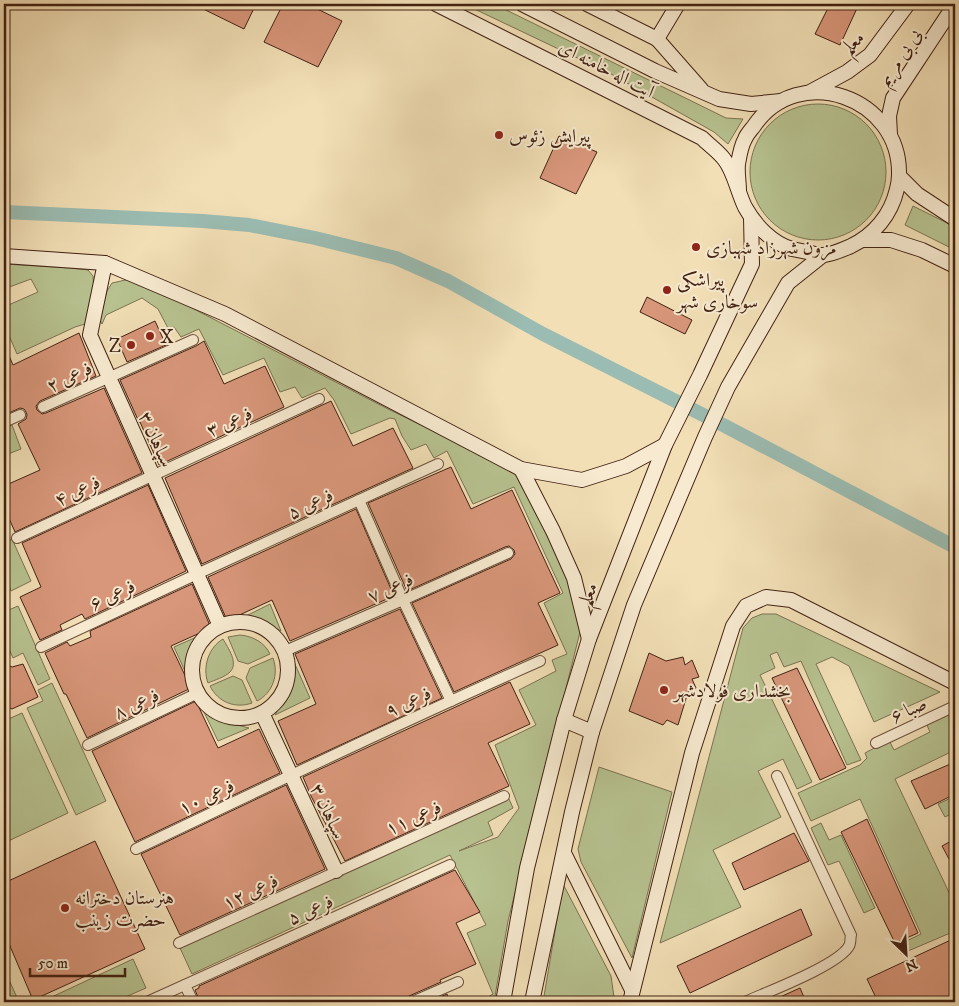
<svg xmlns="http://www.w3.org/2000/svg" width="959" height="1006" font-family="'IM FELL DW Pica',Amiri,serif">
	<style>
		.green { fill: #b7c290; stroke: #7c7252 }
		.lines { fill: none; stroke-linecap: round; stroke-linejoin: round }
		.canal { stroke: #9bbcb2; stroke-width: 14 }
		.building { fill: #d8967a; stroke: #422213 }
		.street-casing { stroke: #6e513c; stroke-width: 12 }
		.secondary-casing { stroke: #422213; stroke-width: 16 }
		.street { stroke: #f7ead0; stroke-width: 10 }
		.secondary { stroke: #f7ead0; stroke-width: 14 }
		.poi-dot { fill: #8f2418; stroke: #f7ead0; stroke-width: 2 }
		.labels { text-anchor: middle; stroke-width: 4; stroke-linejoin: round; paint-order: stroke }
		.street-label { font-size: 19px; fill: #422213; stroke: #f7ead0 }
		.poi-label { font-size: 19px; fill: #422213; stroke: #f7ead0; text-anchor: start }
	</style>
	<rect width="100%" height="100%" fill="#f2dfb6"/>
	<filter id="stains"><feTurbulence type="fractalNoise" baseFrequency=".004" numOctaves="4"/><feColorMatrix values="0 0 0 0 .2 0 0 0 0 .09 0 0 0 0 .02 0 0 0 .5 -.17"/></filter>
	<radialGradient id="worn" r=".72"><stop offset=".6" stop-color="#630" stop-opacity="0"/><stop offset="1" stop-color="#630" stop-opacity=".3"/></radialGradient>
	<g class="green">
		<polygon points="464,4 494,4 726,118 743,119 728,144 714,132 611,74"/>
		<circle cx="818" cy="172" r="68"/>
		<polygon points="913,206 955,227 955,250 905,225"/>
		<polygon points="4,264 70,268 88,270 93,276 94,291 85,324 75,327 17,354 4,324 4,307 38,292 31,279 4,289"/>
		<polygon points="130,279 159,291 390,410 517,471 553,539 571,586 580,632 508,921 494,1002 479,1002 493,994 467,933 486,925 450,855 192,974 180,948 509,799 513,808 488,822 493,835 459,851 498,837 519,808 495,745 536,725 519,690 556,671 552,660 567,654 544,603 563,593 514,487 473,504 447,451 434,458 426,444 411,450 402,436 395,419 390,418 351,434 334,400 325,388 302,398 295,387 280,392 264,358 223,375 199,329 181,337 174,327 169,330 158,309 142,298 106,315 102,324 99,318 107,291 112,283"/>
		<polygon points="12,425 21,449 8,454 6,475 4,476 4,429"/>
		<polygon points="12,539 31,581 11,591 4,574 4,543"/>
		<polygon points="270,604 281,631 266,623 246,616"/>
		<polygon points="18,606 50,679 38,685 23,653 13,658 4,638 4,612"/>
		<polygon points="762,614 776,614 940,692 874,722 849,666 832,657 816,664 861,760 847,765 801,661 784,667 777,652 770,655 775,668 760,675 812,782 797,789 783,759 758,771 781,817 713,850 741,907 660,943 743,628 752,618"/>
		<path d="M201,635C192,649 190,662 188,678L174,647Z"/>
		<path d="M240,635C253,636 265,643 270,654L248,664L238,661L228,637Z"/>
		<path d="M223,639C228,648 239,663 230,672C225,677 215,680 208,683C202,667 209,647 223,639Z"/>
		<path d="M273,658C279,674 273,693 257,701L246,678L250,668Z"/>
		<path d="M294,662L310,698L275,715C286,696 291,684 294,662Z"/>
		<path d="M233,676L242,680L252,703C235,709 218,702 210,686Z"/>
		<polygon points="52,683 106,801 76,815 27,708 43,701 38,690"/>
		<polygon points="955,708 955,750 895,779 955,905 955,931 901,954 898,945 921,934 860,799 811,821 798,793 860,765 867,758 865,753 889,740 894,750 930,732 926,723"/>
		<polygon points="203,710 222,721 249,728 218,741"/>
		<polygon points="22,713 68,813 4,843 4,721"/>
		<polygon points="599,767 672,792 632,958 581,862 578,849"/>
		<polygon points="955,796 955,812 945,817 938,804"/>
		<polygon points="821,823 829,840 841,835 875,908 864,913 839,861 828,865 811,828"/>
		<polygon points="563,884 611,976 614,997 614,1002 543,1002"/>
		<polygon points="133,959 146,988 114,1002 41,1002"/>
		<polygon points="4,969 6,973 19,1002 4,1002"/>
	</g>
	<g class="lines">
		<polyline class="canal" points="4,212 203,221 249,225 315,238 396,258 448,281 543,334 725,426 955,547"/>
	</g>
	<g class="building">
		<polygon points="193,4 256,4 244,29"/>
		<polygon points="283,4 307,4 342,21 318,67 264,42"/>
		<polygon points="830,4 859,4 840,45 815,34"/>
		<polygon points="559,136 597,152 576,194 540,178"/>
		<polygon points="647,297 692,320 685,334 640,312"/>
		<polygon points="155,321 166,345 127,362 117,339"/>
		<polygon points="79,333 96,376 40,401 36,406 37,410 42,414 46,413 104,388 142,473 15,532 4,507 4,486 40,470 18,424 26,419 27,415 26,412 24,409 20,408 4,415 4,344 13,365"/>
		<polygon points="204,341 224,384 265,366 284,407 159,465 140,422 139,422 120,380 196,346"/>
		<polygon points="331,401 353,446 393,428 413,468 202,564 165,478"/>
		<polygon points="451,467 471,509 512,490 560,593 538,603 558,645 454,692 412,603 511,559 515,554 514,550 509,546 505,547 407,591 368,503"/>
		<polygon points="148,485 186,571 85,619 82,614 60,625 62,630 40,640 20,597 41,587 22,543"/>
		<polygon points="356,509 394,596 290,641 272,600 233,618 226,618 208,577"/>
		<polygon points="192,584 211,628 171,646 191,688 87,738 66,694 64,694 45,653 67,642 70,646 91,637 90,631"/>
		<polygon points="400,609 442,698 297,765 278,721 316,704 295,654"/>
		<polygon points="649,653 666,661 683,657 685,665 692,660 699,677 692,679 696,688 688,692 678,725 667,720 663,725 629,711"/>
		<polygon points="4,663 12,667 23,664 38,697 12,709 4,705"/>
		<polygon points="797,668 846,768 820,780 772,678"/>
		<polygon points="510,682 530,724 488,743 509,786 345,861 311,796 303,777"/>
		<polygon points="196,701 218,748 259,729 280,773 135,842 92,751"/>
		<polygon points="955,762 955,794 925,809 911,781"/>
		<polygon points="286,785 325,869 180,935 141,854"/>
		<polygon points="867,819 918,933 895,943 841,832"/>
		<polygon points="794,833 809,861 744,890 732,863"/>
		<polygon points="955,839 955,870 942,846"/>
		<polygon points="95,841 145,949 33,1000 4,932 4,883"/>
		<polygon points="455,870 480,912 456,923 476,964 440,980 441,982 409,996 406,998 405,1002 200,1002 195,990 199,988 199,986"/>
		<polygon points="801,909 812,935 690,993 677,966"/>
		<polygon points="955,938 955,1002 878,1002 867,979"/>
		<polygon points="800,988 806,1002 769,1002"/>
		<polygon points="447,994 450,1002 429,1002"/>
	</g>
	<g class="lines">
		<g class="street-casing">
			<g id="street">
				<polyline points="43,407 193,340"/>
				<polyline points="4,422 20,415"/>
				<polyline points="359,500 403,600 451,701"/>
				<polyline points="17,538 319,399"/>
				<polyline points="41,647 197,574 438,464"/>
				<polyline points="285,651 403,600 508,553"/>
				<polyline points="876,743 955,706"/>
				<polyline points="88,745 198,693"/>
				<path d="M136,849C270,785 404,721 540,661"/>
				<polyline points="179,943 504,796"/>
				<polyline points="185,985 193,1002"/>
				<polyline points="147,1002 450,865"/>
				<polyline points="412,1002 458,982"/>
				<path d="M745,1002C767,992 839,965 849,946C851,943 850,938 851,935L777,776"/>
			</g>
		</g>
		<g class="secondary-casing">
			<g id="secondary">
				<path d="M436,4L702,138C709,145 718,151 724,159C734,171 738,193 745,207C755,225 772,243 792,249C797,250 802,251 807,252C812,253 817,255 822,255C831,255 842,250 851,246C874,235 891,215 897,189C898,185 899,179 899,175C901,97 798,61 754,126C751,130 747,134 745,139C742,144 739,158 738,164C737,172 739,182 739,191"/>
				<polyline points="522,4 655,71 719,99 751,104 781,101"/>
				<polyline points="587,4 657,39 701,89"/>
				<polyline points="657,39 678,4"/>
				<polyline points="810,92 847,72 870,55 908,4"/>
				<polyline points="890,135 889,116 893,98 955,4"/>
				<polyline points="899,176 917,194 955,219"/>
				<polyline points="863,240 891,240 922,250 955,266"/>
				<polyline points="4,256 105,263 225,314 521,469 582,480 626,466 665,445"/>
				<polyline points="105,263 90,335 197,574 220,626"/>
				<polyline points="521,469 553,531 574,578 589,639"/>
				<circle cx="240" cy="670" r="48"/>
				<polyline points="262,713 336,871"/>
				<polyline points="564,720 592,732"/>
				<polyline points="564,853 632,990"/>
				<polyline points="503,1002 527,868 564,720 589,639 665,445 700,375 752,264 751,217"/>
				<polyline points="532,1002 572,812 592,732 634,605 705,437 728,387 788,283 823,255"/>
				<polyline points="630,1002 692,753 733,626 746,606 766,597 791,600 955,683"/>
			</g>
		</g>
		<use href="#street" class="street"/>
		<use href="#secondary" class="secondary"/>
	</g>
	<g class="poi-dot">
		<circle cx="499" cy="135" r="5"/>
		<circle cx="696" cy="247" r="5"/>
		<circle cx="667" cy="290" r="5"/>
		<circle cx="150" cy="336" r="5"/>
		<circle cx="131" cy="345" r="5"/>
		<circle cx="664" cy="690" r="5"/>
		<circle cx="65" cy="908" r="5"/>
	</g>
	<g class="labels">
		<g class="street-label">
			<text transform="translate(852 42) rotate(-44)" y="7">معلم</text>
			<text transform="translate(899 57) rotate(-58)" y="7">بی بی مریم</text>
			<text transform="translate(607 68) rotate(27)" y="7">آیت اله خامنه ای</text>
			<text transform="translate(69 376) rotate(-25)" y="7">فرعی ۲</text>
			<text transform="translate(229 421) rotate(-24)" y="7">فرعی ۳</text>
			<text transform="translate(157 439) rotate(66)" y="7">سپاهان ۳</text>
			<text transform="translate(77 490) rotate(-25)" y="7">فرعی ۴</text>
			<text transform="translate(310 503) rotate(-25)" y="7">فرعی ۵</text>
			<text transform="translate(390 587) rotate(-24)" y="7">فرعی ۷</text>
			<text transform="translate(112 594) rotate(-25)" y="7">فرعی ۶</text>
			<text transform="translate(587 594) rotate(-69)" y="7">معلم</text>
			<text transform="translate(408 701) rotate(-25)" y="7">فرعی ۹</text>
			<text transform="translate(136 703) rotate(-25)" y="7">فرعی ۸</text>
			<text transform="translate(908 709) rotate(-25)" y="7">صبا ۶</text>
			<text transform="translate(206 796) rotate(-25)" y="7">فرعی ۱۰</text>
			<text transform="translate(329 811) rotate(65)" y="7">سپاهان ۳</text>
			<text transform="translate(413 817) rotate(-24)" y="7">فرعی ۱۱</text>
			<text transform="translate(250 891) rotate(-25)" y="7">فرعی ۱۲</text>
			<text transform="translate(310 909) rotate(-24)" y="7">فرعی ۵</text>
		</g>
		<g class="poi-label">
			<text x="509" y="142">پیرایش زئوس</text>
			<text x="706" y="254">مزون شهرزاد شهبازی</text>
			<text x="677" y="286">پیراشکی<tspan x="677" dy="22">سوخاری شهر</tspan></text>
			<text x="160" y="343">X</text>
			<text x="121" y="352" text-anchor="end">Z</text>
			<text x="674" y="697">بخشداری فولادشهر</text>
			<text x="75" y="904">هنرستان دخترانه<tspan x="75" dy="22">حضرت زینب</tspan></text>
		</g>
	</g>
	<rect width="959" height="1006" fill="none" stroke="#f2dfb6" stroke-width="20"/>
	<rect x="5" y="5" width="949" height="996" fill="none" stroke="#422213" stroke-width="2.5"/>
	<rect x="10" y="10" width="939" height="986" fill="none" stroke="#422213"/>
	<g transform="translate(906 954) rotate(155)" stroke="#f7ead0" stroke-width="4" paint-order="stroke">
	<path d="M0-4L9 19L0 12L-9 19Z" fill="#422213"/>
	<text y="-8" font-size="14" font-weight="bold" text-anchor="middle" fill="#422213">N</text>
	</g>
	<path d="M30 968v8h95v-8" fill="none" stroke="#422213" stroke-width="2.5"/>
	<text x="38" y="968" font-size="15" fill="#422213" stroke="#f7ead0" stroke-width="4" paint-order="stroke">50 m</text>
	<rect width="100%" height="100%" filter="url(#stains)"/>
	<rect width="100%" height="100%" fill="url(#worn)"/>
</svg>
